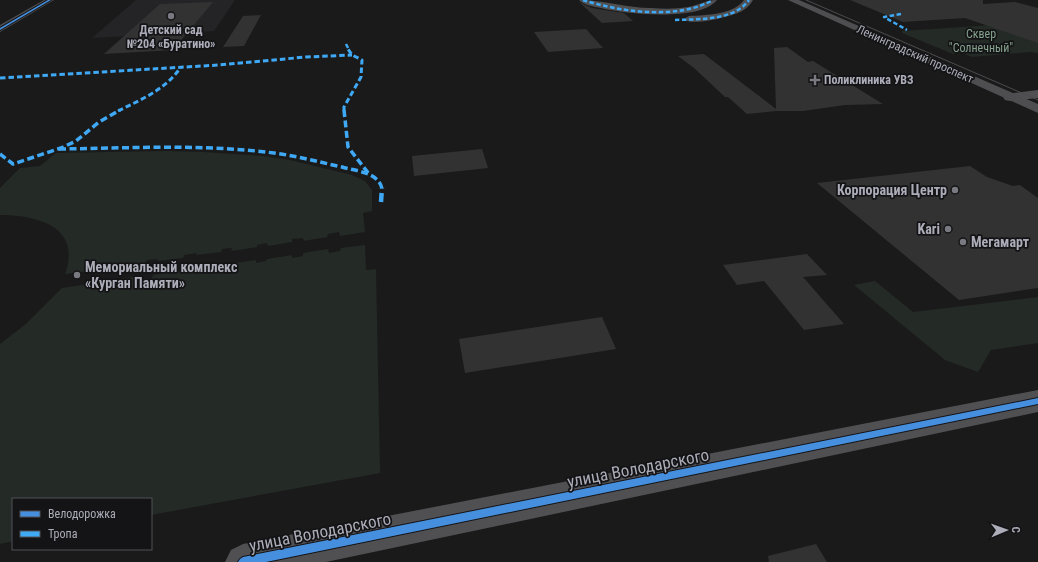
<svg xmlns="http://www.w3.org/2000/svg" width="1038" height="562" font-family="'Roboto Condensed',sans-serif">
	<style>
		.built { fill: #242426 }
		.green { fill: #242a26 }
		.building { fill: #323232 }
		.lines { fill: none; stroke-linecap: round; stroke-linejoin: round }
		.street { fill: #505053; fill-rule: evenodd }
		.secondary { fill: #4e4e51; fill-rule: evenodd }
		.tram { stroke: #4c4c4f; stroke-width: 1 }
		.quiet-far3 { stroke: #3fa9f5; stroke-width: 2.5; stroke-dasharray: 4.5 2.5; stroke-linecap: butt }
		.quiet-far2 { stroke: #3fa9f5; stroke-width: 3; stroke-dasharray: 5.5 3; stroke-linecap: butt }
		.quiet-far1 { stroke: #3fa9f5; stroke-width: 3.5; stroke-dasharray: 7 3.5; stroke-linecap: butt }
		.quiet { stroke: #3fa9f5; stroke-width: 4.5; stroke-dasharray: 9 4.5; stroke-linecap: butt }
		.cycleway-casing { stroke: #141416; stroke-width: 2 }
		.cycleway { fill: #468fdf; fill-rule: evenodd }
		.poi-dot { fill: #797a81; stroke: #141416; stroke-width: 1.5 }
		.labels { text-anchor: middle; stroke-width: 3.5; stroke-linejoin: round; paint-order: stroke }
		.far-poi-label { font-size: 12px; font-weight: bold; fill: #acadb9; stroke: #141416 }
		.far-park-label { font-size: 12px; fill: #85a28e; stroke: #141416 }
		.far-street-label { font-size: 12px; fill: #acadb9; stroke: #141416 }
		.poi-label { font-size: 14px; font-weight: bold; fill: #acadb9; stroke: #141416; text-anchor: end }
		.near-street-label { font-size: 17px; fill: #acadb9; stroke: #141416 }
	</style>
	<rect width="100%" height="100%" fill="#1a1a1a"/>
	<polygon class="built" points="136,0 235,0 214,31 92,38"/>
	<g class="green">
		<polygon points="1038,22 1038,53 1030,52 972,57 962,53 953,54 902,33 902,31"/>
		<path d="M165,151L204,152L263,156L290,160L352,175L365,181L372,190V211L363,213L365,232L340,236L339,232L328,234L327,237L304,241L303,238L292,239V242L268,246L267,243L257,245V247L231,251L232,248L222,249L221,252L196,255L197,253L184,255L183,258L157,261L158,259L147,260L145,263L125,266V263L110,265L108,269L65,274C82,227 38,215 0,215V188L20,168L40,166L56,153Z"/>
		<polygon points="365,245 366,270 376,269 380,473 151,515 151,499 13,499 13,541 0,544 0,344 26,324 62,288 103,282 102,285 118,282 120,279 141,276 141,279 152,278 153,275 180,271 180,274 192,272 193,270 218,266 218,268 229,267 229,264 256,260 256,263 266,261 267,259 292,255 292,258 303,256 303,253 328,249 329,253 340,251 341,248"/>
		<polygon points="875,281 913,312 1038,297 1038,343 991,350 978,372 945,360 854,285"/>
	</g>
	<g class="building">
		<polygon points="850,0 983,0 983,4 1015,2 1038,8 1038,43 965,18 903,22"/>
		<polygon points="213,2 173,50 104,54 160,4"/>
		<polygon points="579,2 592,8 624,13 633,21 602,23"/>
		<polygon points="261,15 244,46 223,47 243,16"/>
		<polygon points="586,29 603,48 548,52 534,32"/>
		<polygon points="787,47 808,62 813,61 883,104 845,105 803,111 776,111 747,114 728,97 725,97 694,68 678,56 704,54 776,109 774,48"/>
		<polygon points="482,149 488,168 414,176 412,156"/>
		<polygon points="970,166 987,177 1013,186 1020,185 1038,198 1038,288 959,300 817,183"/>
		<polygon points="807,254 827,275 803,277 844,324 804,330 764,281 737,285 723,265"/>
		<polygon points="602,317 616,349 465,373 459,339"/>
		<polygon points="816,544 827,562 769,562 768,556"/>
	</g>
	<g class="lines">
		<g class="street">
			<polygon points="44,0 54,0 0,32 0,25"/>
			<path d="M579,0C603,0 627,8 651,8C664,9 676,9 688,7C699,5 706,0 717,0C699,22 627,14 601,8C594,7 584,5 579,0Z"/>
			<path d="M744,0H753C750,5 747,8 742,11C733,16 691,27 684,19L689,16C706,15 733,15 744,0Z"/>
			<polygon points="1038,90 1038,98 1010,101 1005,100 1003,97 1005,94"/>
			<polygon points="1038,390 1038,412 326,562 225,562 231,550 243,544"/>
		</g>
		<polygon class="secondary" points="788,0 799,0 1038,104 1038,113"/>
		<polyline class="tram" points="806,0 1038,100"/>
		<g class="quiet-far3">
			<path d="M583,0C620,12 678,20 713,0"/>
			<polyline points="901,14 884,17 907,30"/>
			<path d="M675,20C698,19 734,21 749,0"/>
			<polyline points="346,44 349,50"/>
		</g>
		<g class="quiet-far2">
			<polyline points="0,78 219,65 306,57 352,55"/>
			<path d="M118,111C142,99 165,90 181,67"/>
			<polyline points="344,111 344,107 361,77 362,60 352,55 348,49"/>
		</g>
		<g class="quiet-far1">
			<polyline points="344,110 348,147 369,174"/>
			<path d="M59,149C131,148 203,144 274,153C297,156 319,162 342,167C355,171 379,172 382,189"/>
			<polyline points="0,154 13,164 61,148 76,141 99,122 120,110"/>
		</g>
		<polyline class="quiet" points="381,202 382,188"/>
		<g class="cycleway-casing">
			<g id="cycleway">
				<polygon points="48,0 51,0 0,30 0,28"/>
				<polygon points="1038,398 1038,404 266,562 238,562 240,559 243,557"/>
			</g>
		</g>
		<use href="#cycleway" class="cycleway"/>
	</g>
	<g class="poi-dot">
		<circle cx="171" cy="16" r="4"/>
		<path d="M813 74h4v4h4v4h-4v4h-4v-4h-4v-4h4z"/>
		<circle cx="955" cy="190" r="4"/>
		<circle cx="948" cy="229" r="4"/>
		<circle cx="963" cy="242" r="4"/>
		<circle cx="77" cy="275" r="4"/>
	</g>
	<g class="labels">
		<g class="far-poi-label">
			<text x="171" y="34">Детский сад<tspan x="171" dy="14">№204 «Буратино»</tspan></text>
			<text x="824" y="84" text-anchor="start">Поликлиника УВЗ</text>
		</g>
		<g class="far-park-label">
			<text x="981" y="38">Сквер<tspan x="981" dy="14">"Солнечный"</tspan></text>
		</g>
		<g class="far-street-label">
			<text transform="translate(915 54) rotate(24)" y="4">Ленинградский проспект</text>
		</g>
		<g class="poi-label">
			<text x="947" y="195">Корпорация Центр</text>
			<text x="940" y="234">Kari</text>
			<text x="971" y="247" text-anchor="start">Мегамарт</text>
			<text x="85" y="272" text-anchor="start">Мемориальный комплекс<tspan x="85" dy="16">«Курган Памяти»</tspan></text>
		</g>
		<g class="near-street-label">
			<text transform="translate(638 468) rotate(-11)" y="6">улица Володарского</text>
			<text transform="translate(320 532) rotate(-11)" y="6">улица Володарского</text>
		</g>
	</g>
	<rect x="12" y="498" width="140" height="52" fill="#141416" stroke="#515157"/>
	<rect x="20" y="511" width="20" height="6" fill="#468fdf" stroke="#515157"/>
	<text x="48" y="518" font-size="12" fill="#acadb9">Велодорожка</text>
	<rect x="20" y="531" width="20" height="6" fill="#3fa9f5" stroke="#515157"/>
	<text x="48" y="538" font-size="12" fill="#acadb9">Тропа</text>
	<g transform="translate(1006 530) rotate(88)" stroke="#141416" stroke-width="3" paint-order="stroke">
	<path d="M0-3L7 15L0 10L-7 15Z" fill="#acadb9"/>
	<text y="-6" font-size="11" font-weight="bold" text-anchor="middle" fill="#acadb9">С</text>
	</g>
</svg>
